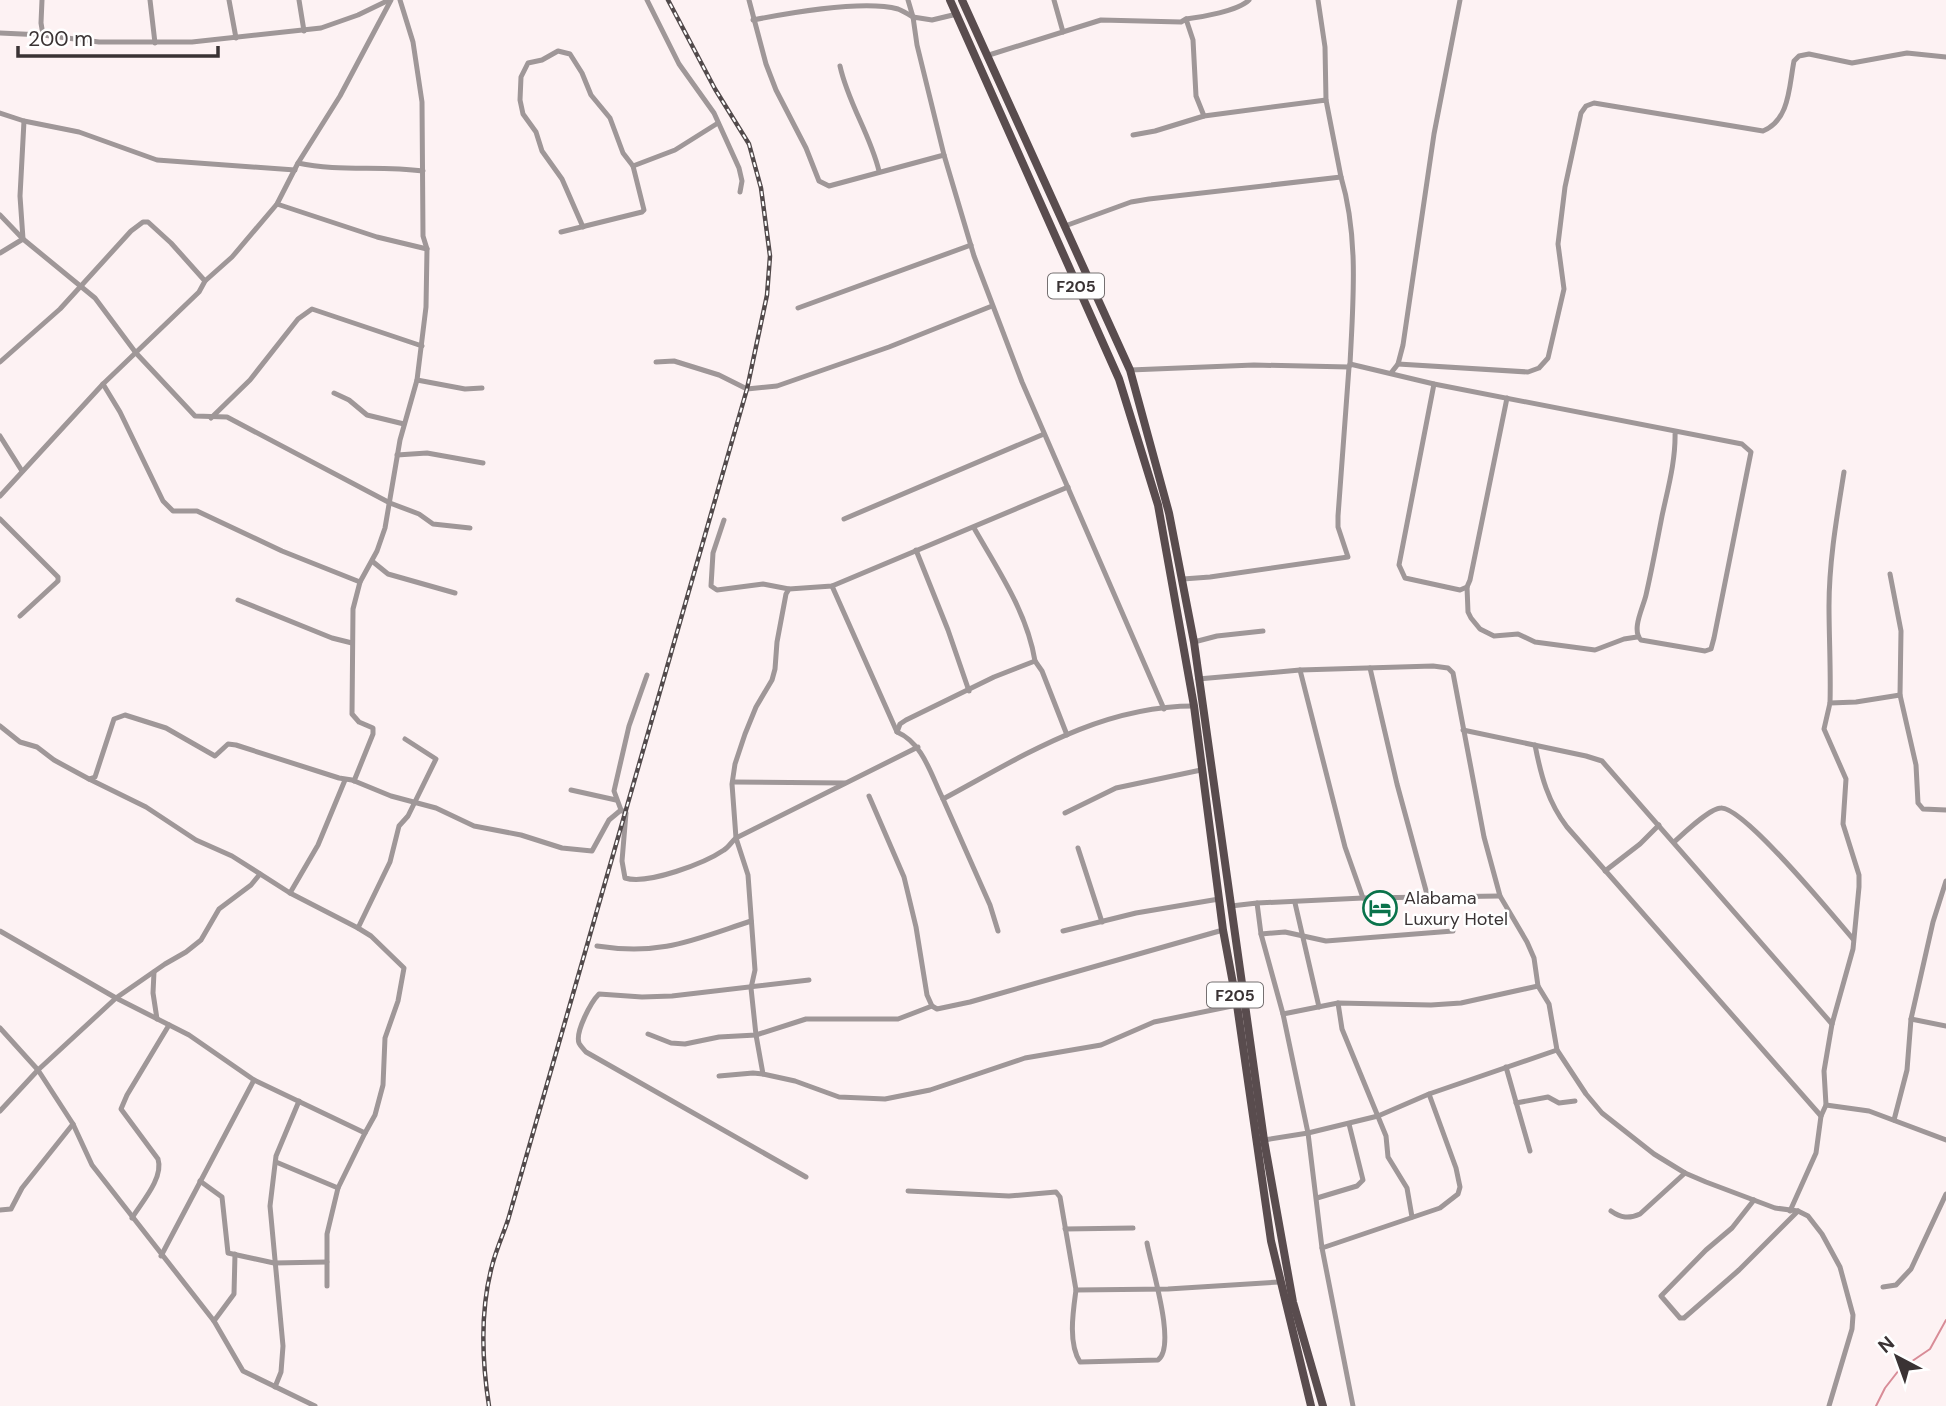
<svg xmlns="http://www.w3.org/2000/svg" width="1946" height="1406" font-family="'DM Sans',sans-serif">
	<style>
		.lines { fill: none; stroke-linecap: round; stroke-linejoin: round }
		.stream { stroke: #d88c97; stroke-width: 2 }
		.minor { stroke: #9f9798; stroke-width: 5 }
		.primary { stroke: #594c4e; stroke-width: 8 }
		.rail-casing { stroke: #524a4b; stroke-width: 4.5 }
		.rail { stroke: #fff; stroke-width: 2; stroke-dasharray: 5; stroke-linecap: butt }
		.labels { text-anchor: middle; stroke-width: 5; stroke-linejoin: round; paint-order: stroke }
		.shield { fill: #fff; stroke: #757071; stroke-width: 2 }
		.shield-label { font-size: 16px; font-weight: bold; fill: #3a3334 }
		.poi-label { font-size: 18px; fill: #3a3334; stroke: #fff; text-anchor: start }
	</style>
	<rect width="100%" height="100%" fill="#fdf2f3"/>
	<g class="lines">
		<polyline class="stream" points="1876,1406 1885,1388 1899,1370 1930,1349 1946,1320"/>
		<g class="minor">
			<polyline points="42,0 41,23 43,35"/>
			<polyline points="150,0 155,43"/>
			<polyline points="229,0 236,38"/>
			<polyline points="299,0 304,31"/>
			<polyline points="647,0 679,64 714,113 739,168 742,181 740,192"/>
			<polyline points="749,0 766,64 776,90 806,148 819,181 829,186 944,155 917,45 913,17 932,20 957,14"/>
			<polyline points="1054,0 1063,32"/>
			<polyline points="1318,0 1325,47 1326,100"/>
			<path d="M1186,19C1202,17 1238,11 1249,0"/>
			<path d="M753,20C789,13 864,0 898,9C903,11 908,14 913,17L908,0"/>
			<polyline points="0,33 43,35 99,42 192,42 321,28 358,15 389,0"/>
			<polyline points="989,55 1101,20 1181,22 1186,19 1193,40 1196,96 1204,116"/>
			<path d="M840,66C848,103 870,134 879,171"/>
			<polyline points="0,113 24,121 79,132 157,160 295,170"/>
			<polyline points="1133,135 1155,131 1204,116 1326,100 1341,177"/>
			<polyline points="944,155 974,256 1022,382 1164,709"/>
			<path d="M298,163C339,172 381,165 423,171"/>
			<polyline points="277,204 377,237 427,249"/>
			<polyline points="0,215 23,239 95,298 136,353 195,416 227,417 390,503 419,514 433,524 470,528"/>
			<path d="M1065,226L1131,202L1149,199L1341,177C1359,237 1353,303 1350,364"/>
			<polyline points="583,227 562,179 542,151 536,132 523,114 520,100 521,77 528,63 542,60 558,51 570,54 582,73 591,95 610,118 623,153 633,166 675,150 718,123"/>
			<polyline points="561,232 642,212 644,210 633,166"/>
			<polyline points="0,253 23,239 20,196 24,121"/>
			<polyline points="798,308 971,245"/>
			<polyline points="0,362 60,309 131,231 143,222 148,222 171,243 205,281"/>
			<polyline points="656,362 674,361 719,375 747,389 777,386 889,347 992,306"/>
			<path d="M1398,364L1528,372L1539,368L1548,358L1564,289L1558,244L1565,187L1581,113L1586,106L1594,103L1763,131C1790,120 1789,86 1794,61L1799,56L1809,54L1852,63L1907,53L1946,57"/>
			<path d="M1130,370L1254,365L1349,367L1350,364L1434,384L1742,444L1751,452L1714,638L1711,649L1705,651L1641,640C1631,630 1643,608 1646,595C1652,569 1657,542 1662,516C1668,488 1676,460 1675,431"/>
			<polyline points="1391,373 1398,364 1403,345 1434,134 1460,0"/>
			<polyline points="417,380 465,389 482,388"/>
			<polyline points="103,384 120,412 163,501 173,511 197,511 282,551 360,582"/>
			<polyline points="1434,384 1399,565 1405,578 1460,590 1467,587 1470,580 1507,398"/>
			<polyline points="334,393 349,400 367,415 404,424"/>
			<polyline points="211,418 250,380 298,319 312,309 422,346"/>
			<polyline points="0,436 22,471"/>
			<polyline points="397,455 427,453 483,463"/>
			<polyline points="1068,487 832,586 789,589 786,594 777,642 775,669 772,680 756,707 745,734 735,764 732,784 736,838 748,875 755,970 751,988 756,1035 763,1074 795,1081 839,1097 885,1099 930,1090 1025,1058 1101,1045 1154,1022 1237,1005"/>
			<polyline points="0,496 103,384 199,292 205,281 232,257 277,204 298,163 340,96 391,0"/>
			<polyline points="0,519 58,577 58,581 20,616"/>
			<polyline points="844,519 1044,434"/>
			<polyline points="724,520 713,553 711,586 717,590 763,584 789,589"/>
			<path d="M974,528C998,570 1027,612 1035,661"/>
			<polyline points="916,550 948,630 969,691"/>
			<polyline points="372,561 388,574 455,593"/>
			<polyline points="1890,574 1901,631 1900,695 1916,765 1918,803 1923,809 1946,810"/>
			<polyline points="1183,579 1210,577 1348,557 1338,527 1338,516 1349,367"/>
			<path d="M832,586L897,732C923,743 931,775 943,799C1023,756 1099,706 1194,706"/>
			<polyline points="1467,587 1468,612 1471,618 1480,629 1494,636 1518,634 1535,642 1595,650 1624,639 1637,637"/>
			<polyline points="238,600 332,638 352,643"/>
			<polyline points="1194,642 1217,636 1263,631"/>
			<polyline points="1370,668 1397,784 1428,898"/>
			<polyline points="1300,670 1345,847 1363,898"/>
			<path d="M647,675L629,726L614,791L621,810L626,813L622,861L625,878C648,885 705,863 724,850C729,847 732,841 736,838L918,747"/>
			<polyline points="1198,679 1300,670 1433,666 1448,668 1453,673 1484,837 1500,896 1527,942 1534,958 1538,986 1549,1004 1557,1050 1586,1094 1602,1113 1654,1154 1685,1173 1706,1182 1775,1208 1798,1211 1808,1216 1822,1234 1840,1267 1853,1315 1852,1329 1829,1406"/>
			<path d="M1830,703C1831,671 1829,638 1829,606C1829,561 1837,516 1844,472"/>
			<polyline points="0,726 20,742 37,747 54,760 89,779 95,777 114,719 125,715 166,728 215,756 228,744 236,745 339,778 352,780 391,796 436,808 474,826 521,835 562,848 592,851 609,820 621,810"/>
			<polyline points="1463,730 1586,756 1602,761 1832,1024"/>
			<polyline points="897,732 900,724 906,720 994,677 1035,661 1042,671 1067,735"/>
			<path d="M1535,745C1541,776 1548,802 1567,827L1821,1116"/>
			<polyline points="89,779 146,807 196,840 232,856 290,893 358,928"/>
			<polyline points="354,781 373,734 373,728 359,722 352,714 353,609 360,582 377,551 385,528 400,440 417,380 426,307 427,249 423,236 422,102 413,42 400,0"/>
			<polyline points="733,782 845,783"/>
			<polyline points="571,790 616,800"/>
			<polyline points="869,796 904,877 916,927 927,995 932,1006 937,1009 970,1002 1223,930"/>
			<polyline points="943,799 990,905 998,931"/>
			<polyline points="1065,813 1116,788 1201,770"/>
			<path d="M1674,842C1683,834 1710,808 1721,808C1744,807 1834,917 1853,939"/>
			<polyline points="1078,848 1102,922"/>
			<polyline points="1605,871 1640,844 1659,825"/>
			<polyline points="290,893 318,845 345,780"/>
			<polyline points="1257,903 1363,898 1500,896"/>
			<polyline points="1295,903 1319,1007"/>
			<polyline points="1231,906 1257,903 1261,934 1283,1014 1308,1133 1322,1248 1353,1406"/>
			<polyline points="0,931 116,998 189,1035 254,1080 365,1133 338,1188 327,1234 327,1286"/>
			<polyline points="1063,931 1136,913 1219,899"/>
			<polyline points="1261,934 1285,932 1326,941 1453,931"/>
			<path d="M597,946C661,956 693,940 751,921"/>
			<polyline points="154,972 153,993 157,1019"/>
			<polyline points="1338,1003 1342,1029 1386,1136 1388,1157 1407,1188 1412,1217"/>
			<polyline points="1283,1014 1338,1003 1431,1005 1461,1003 1538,986"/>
			<polyline points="1911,1019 1946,1026"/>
			<polyline points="0,1028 38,1070 73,1124 92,1165 214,1321 243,1371 315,1406"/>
			<polyline points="648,1034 671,1043 685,1044 719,1037 756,1035 806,1019 898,1019 932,1006"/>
			<polyline points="1506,1067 1530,1151"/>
			<polyline points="719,1076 753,1073 763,1074"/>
			<polyline points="1516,1103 1548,1097 1559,1103 1575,1101"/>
			<polyline points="1826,1105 1869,1111 1946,1140"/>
			<polyline points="0,1111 38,1070 116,998 165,964 186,952 201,940 219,909 251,885 260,874"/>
			<polyline points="1894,1120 1907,1070 1911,1019 1933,922 1946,881"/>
			<polyline points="365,1133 375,1115 383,1085 385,1038 398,1001 404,968 371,936 358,928 390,862 399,826 408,816 436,759 405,739"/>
			<polyline points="1264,1140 1308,1133 1378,1116 1429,1094 1557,1050"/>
			<polyline points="276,1162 338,1188"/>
			<path d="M806,1177L586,1052C585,1051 579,1044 579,1043C575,1032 591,1002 599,994L642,997L672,996L809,980"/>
			<polyline points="200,1181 222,1197 228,1253 274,1263 327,1262"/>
			<polyline points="908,1191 1009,1196 1056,1192 1060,1197 1076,1290 1168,1289 1279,1282"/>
			<polyline points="1317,1198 1357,1186 1363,1180 1349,1124"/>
			<polyline points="1754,1200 1732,1228 1706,1250 1661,1296 1680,1318 1684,1318 1739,1270 1798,1211"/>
			<polyline points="0,1210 11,1209 22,1188 73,1124"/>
			<path d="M1611,1211C1621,1218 1629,1219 1640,1214L1685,1173"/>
			<polyline points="1790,1211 1816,1153 1821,1116 1826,1105 1824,1071 1832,1024 1853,949 1859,887 1859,875 1843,824 1846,779 1824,729 1830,703 1856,702 1900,695"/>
			<path d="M132,1218C141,1203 164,1178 158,1159L121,1109L127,1095L169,1025"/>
			<polyline points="1065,1229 1133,1228"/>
			<polyline points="1322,1248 1440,1208 1458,1194 1460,1187 1456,1168 1429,1094"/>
			<polyline points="161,1256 254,1080"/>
			<polyline points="1883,1287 1896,1285 1911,1269 1946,1194"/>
			<path d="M1076,1290C1073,1312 1068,1343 1080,1362L1158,1360C1177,1346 1151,1266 1147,1243"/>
			<polyline points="214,1321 234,1294 235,1254"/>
			<polyline points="275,1387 281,1372 283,1346 270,1206 276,1156 299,1101"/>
		</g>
		<g class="primary">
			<polyline points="950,0 1119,379 1158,505 1194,706 1223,930 1237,1005 1271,1241 1311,1406"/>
			<polyline points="962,0 1130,370 1169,513 1194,642 1264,1140 1293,1302 1323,1406"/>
		</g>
		<g class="rail-casing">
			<path id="rail" d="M489,1406C482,1361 480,1311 492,1266C496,1250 503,1235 508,1220L747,389L767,295L770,256L761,188L749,144L715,89L668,0"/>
		</g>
		<use href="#rail" class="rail"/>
	</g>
	<defs>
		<g id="hotel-ring" transform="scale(1.75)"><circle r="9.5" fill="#fff" stroke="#0a734b" stroke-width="1.5"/><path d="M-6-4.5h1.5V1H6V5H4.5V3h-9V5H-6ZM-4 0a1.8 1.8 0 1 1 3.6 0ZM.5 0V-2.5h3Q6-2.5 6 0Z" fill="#0a734b"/></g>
	</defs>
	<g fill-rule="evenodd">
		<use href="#hotel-ring" x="1380" y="908"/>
	</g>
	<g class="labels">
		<g class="shield">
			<rect x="1048" y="273.5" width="56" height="25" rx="5"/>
			<rect x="1207" y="982.5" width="56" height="25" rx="5"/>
		</g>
		<g class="shield-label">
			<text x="1076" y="292">F205</text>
			<text x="1235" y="1001">F205</text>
		</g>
		<g class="poi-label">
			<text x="1404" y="904">Alabama<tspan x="1404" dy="21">Luxury Hotel</tspan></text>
		</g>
	</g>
	<g transform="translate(1897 1357) rotate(319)" stroke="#ffffff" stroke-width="5" paint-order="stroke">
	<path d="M0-5L12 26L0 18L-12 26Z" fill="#3a3334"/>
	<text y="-10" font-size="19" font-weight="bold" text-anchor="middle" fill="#3a3334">N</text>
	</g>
	<path d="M18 46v10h200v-10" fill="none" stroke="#3a3334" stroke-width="3.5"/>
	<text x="28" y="46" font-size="21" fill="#3a3334" stroke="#ffffff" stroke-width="5" paint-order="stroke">200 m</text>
</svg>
